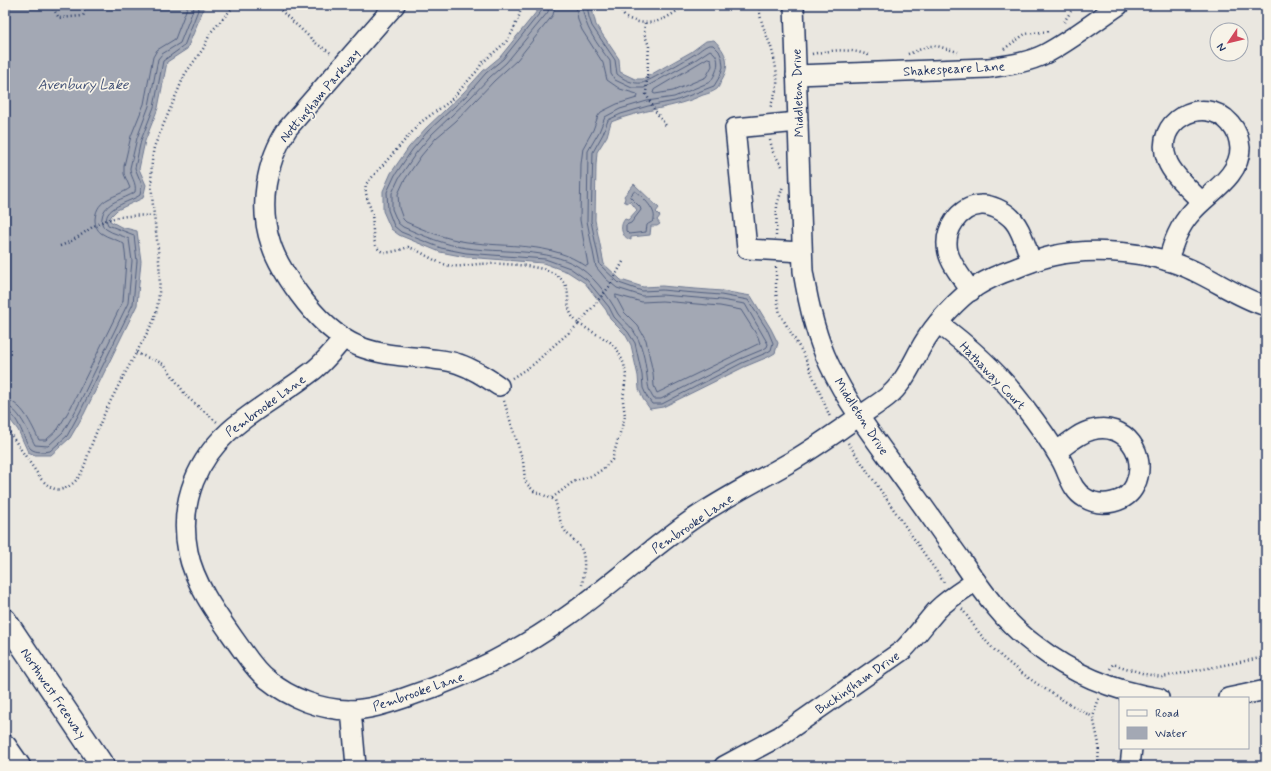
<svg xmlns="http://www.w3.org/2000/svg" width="1271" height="771" font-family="Mynerve,sans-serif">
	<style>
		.water { fill: #a3a8b4; stroke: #6d7892 }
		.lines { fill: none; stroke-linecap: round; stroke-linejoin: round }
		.shore { stroke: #515f80; stroke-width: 1 }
		.minor-casing { stroke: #1b2f5e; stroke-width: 22 }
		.highway-casing { stroke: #1b2f5e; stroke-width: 25 }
		.path { stroke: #1b2f5e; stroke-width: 2.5; stroke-dasharray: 1 3; stroke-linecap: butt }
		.minor { stroke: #f7f3e8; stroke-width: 19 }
		.highway { stroke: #f7f3e8; stroke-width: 22 }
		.labels { text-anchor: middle; stroke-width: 3.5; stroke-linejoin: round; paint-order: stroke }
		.street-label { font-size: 13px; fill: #1b2f5e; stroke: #f7f3e8 }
		.water-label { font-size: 14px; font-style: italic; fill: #445378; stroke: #f7f3e8 }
	</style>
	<rect width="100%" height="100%" fill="#eae7e0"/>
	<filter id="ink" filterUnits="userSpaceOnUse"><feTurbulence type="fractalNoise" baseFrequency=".025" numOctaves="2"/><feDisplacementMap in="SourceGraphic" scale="8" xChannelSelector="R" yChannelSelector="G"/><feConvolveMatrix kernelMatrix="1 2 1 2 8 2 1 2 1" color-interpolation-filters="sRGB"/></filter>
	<g filter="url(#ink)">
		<g class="water">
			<polygon points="5,5 205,5 187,49 167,62 158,108 145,141 139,169 146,185 143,198 117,210 111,216 110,221 121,227 137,231 141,261 137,305 84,414 70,438 51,455 35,455 28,452 18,430 5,413"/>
			<path d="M542,5H591L596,25L619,59L620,72L635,79H643L691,52L706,41L714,40C727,53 731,65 721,81C720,84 719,87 717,89C713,92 707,94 703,95C673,109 641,109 611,122L607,136L597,152L596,165L595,220L604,264L621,280L643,287L662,286L683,288L722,291L751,296L771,329L778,343L775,353L768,357L744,367L663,407L650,409L643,399L639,389L638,376L631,345L625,334L610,319L606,310L585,283L568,272L543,263L466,257L440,252L399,235L391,229L383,211V191L391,173L409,147L426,128L464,92L483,71L500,57Z"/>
			<path d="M634,184L659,208L656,212L660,216L657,220L660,224L657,226H651L650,235L631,237V240C621,237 619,226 625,219L628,220L637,210L630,201L627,203L624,201L625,198L624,196Z"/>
		</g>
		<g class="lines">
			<g class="shore">
				<path d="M544,5L543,9L503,59L486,73L467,95L428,131L412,150L395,175L387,192L388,210L394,226L401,232L441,248L466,253L545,259L570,268L587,280L609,307L614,317L628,332L635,343L642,375L643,388L647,397L652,404H662L742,363L766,353L771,350L773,343L768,331L748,300L721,295L683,292L662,290L642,291L619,283L600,265L591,221L593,152L603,134L608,120L621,114L648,106L675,101L714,86L720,76L723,67L722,58L719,51L713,45C706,44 701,50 695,54C687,59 648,82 642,83C633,84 624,80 617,74L615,60L592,26L589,17L587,5"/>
				<path d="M549,5L548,12L506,63L490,77L470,98L432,134L416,153L399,178L392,193V209L398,223L403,227C424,236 445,245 467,248C502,253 539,248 572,263C592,273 608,295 618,314C622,320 629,324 633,330C642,343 645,360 647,376C648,384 648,391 654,399H661L740,359L764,349L767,347L768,344L745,304L721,300L662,295L642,296L617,288L606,279L596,267L587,221L588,151L599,132L605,117L620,109L647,101L674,97L710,82C717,73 723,57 710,50L695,60L644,88H632L615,80L611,74L610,61C597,44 584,27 582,5"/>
				<path d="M555,5L553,15L517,60L494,81L456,121L436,138L421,156L404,181L398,194L399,208L403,219L406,222C426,231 446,239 467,242C508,248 550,241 586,266L588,265L580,220L581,164L583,148L593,130L598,116L601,112L617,104L637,98L638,96L637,94L620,89L607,80L603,63L582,30L578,20L576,5"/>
				<polygon points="708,58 711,59 712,66 706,77 673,91 655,94 653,93 654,90"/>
				<path d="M635,191C642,196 659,212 653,221C651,223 649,223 647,225L646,232L629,234L626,231V225L631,223L641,210L640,207L630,197Z"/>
				<polygon points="616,295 642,302 662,301 720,306 741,310 758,337 760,343 657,393 654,386 653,373 646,340 638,326 624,312 616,297"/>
				<path d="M5,400C22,401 32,426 39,440H46L58,429L71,407L123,301L126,261L124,244C117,239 108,238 101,233C97,230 95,225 95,219C97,197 116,198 130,188L124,174V166L131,136L144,104L153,57L157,50L175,39L188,5"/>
				<path d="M5,406C19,407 29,434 35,445L48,446L63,432L76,410L128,303L132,261L129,239C122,235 113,234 106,229C102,226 101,222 102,218C104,201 124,200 135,192C137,182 130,177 130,168L137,138L149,106L158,59L162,54L180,43L195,5"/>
				<path d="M5,411C19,413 24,443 31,449C36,453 45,452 50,451L67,436L80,412L133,304L137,261L134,235L108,225C99,208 131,202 140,195L142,185L135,168L141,140L154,107L163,61L184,46L200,5"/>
			</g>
			<g class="minor-casing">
				<g id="minor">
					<path d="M395,5L288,128C266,161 258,206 271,244C277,263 288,279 299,294C315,316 333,335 358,346C380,355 403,356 426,358C437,360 449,360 459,364C474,369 486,377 499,386"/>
					<path d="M794,5L803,271C808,302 815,335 829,364C851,411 885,452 915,495C931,517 946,539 962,561C983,592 1005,623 1035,645C1071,673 1114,691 1159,698"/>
					<path d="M796,75L988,68C1007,65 1027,63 1045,54C1070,41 1095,21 1119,5"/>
					<polyline points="798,122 735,128 747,249 802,252"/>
					<path d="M1168,261C1173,243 1179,226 1192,212C1208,193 1240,177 1240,148C1239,138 1237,131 1230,123C1203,93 1152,122 1167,160C1172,175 1191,191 1202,202"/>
					<path d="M971,291C963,279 951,265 948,252C943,231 958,207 981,205C990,204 1004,211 1011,218C1021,227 1027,249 1031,262"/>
					<path d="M938,323C969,346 1000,374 1023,405C1037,423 1050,441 1061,460C1069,474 1071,490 1085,498C1101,508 1127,503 1135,485C1149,455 1125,421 1092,430C1079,433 1067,444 1056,452"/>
					<path d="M343,339C333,351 323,364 310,373C266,407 216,426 194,481C185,504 183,527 188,552C195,587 221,620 242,650C249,660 257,672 268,680C290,698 321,710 349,710C368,710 386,704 404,698C462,679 519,651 569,615C610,586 648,551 690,521C720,500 754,483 787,464C810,451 832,435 854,420C865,412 877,405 887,397C904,384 912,363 923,344C934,325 958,298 977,286C988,279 1002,273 1014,269C1026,264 1039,259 1052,256C1094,246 1155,252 1194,271C1218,282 1240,298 1266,306"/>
					<polyline points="1228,698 1266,690"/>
					<polyline points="351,710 356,766"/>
					<path d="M724,766L780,736L903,650C916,637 926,622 938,609C949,598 963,590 976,581"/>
					<polyline points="1130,766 1132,748"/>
				</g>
			</g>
			<g class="highway-casing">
				<g id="highway">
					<polyline points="5,620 103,766"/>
					<polyline points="5,746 19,766"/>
				</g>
			</g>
			<g class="path">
				<polyline points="51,5 59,18 83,16 88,5"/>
				<polyline points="275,5 317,44 331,53"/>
				<path d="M617,5C620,9 623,15 626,18C629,19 633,20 635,21C653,27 671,17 684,5"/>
				<path d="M760,5C758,22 769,37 773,54C775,63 778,75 777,85C776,93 772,101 770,109"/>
				<polyline points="1064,22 1075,5"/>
				<polyline points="645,23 644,33 649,46 646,94 654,109 667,127"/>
				<polyline points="1004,49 1025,34 1050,31"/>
				<path d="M812,54C832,50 849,48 868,55"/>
				<polyline points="908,54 929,46 937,46 958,52"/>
				<polyline points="770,140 773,152 782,166"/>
				<polyline points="776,236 777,205 783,186"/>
				<path d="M60,246C74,241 82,234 94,226C112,215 134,215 154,216"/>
				<polyline points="776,267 776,293 780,314 805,357 830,417"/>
				<polyline points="136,353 159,362 165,365 187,397 217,422"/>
				<path d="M512,378L534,364L551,348L579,324C559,307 577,291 558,276C543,264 497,263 478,264C468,265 457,268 447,265C434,262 422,251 408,247C403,249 397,251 391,252C369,256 374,227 372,214C370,204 364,194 366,184L421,122L449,102L477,71L482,63L506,42L512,33L519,16L522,5"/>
				<path d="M504,401L523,461L525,480L527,484L534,491L555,500C558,510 559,523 566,532C570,538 577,542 581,548C586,559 584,574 582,585"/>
				<path d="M5,426L41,479C51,489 59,494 72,484C84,475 86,459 91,446C107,402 132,362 154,320C171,264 143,204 154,147L185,74L203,49L211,32L235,5"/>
				<polyline points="848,443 945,584"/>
				<polyline points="552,498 573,482 594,475 603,469 612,460 625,416 623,401 626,375 624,364 618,351 610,342 579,324 609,287 624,260"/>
				<path d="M962,609C970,620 977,631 986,641C1011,670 1059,699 1093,717"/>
				<polyline points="1110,669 1113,664 1145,674 1162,677 1266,657"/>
				<polyline points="1098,766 1099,744 1093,717 1099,698"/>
			</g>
			<use href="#minor" class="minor"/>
			<use href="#highway" class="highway"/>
		</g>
	</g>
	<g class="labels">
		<g class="street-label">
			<text transform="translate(954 68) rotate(-3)" y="5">Shakespeare Lane</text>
			<text transform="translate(797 93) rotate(-92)" y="5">Middleton Drive</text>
			<text transform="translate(319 95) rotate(-50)" y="5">Nottingham Parkway</text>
			<text transform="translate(993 375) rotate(46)" y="5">Hathaway Court</text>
			<text transform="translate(265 405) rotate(-36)" y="5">Pembrooke Lane</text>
			<text transform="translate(862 416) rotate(57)" y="5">Middleton Drive</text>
			<text transform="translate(692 523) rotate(-34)" y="5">Pembrooke Lane</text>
			<text transform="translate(857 682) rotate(-35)" y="5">Buckingham Drive</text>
			<text transform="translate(418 691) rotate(-19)" y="5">Pembrooke Lane</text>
			<text transform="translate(54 693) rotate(56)" y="5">Northwest Freeway</text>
		</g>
		<g class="water-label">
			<text x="83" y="89">Avenbury Lake</text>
		</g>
	</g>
	<rect width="1271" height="771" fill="none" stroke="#f7f3e8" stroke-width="20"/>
	<rect x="10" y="10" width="1251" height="751" fill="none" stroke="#1b2f5e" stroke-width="1.5" filter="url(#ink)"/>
	<rect x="1119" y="697" width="130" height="52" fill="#f7f3e8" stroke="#9fa5b1"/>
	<rect x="1127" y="710" width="20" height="6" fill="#f7f3e8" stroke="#9fa5b1"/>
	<text x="1155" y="717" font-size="12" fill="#1b2f5e">Road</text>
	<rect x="1127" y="727" width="20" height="12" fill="#a3a8b4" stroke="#9fa5b1"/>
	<text x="1155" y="737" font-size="12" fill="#1b2f5e">Water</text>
	<g transform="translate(1229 42) rotate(235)"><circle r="19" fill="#f7f3e8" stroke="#9fa5b1"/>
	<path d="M0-3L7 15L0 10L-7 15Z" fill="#d1495b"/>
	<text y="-6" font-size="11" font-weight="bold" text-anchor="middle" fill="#1b2f5e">N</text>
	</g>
</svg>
